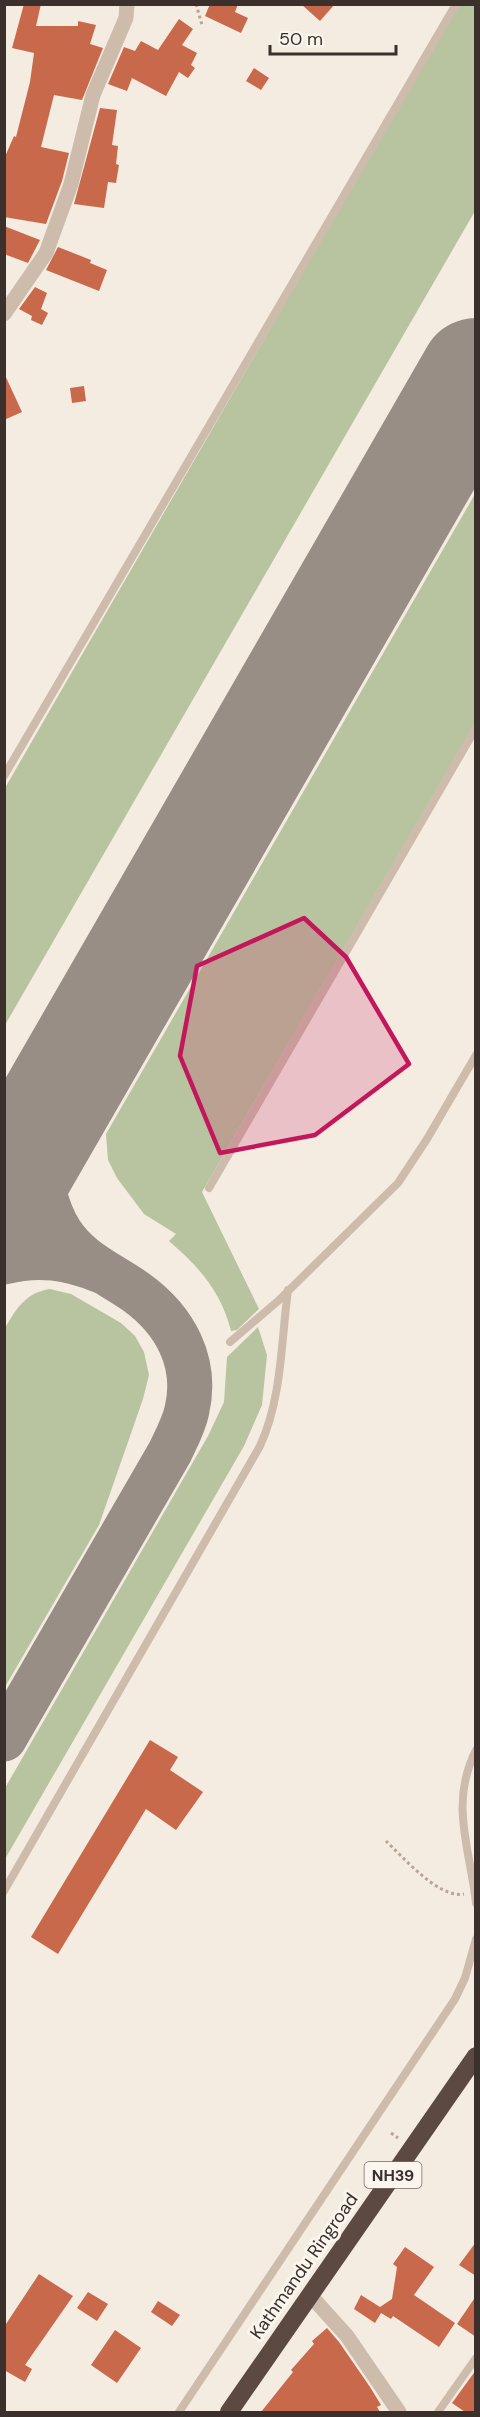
<svg xmlns="http://www.w3.org/2000/svg" width="480" height="2417" font-family="'DM Sans',sans-serif">
	<style>
		.green { fill: #b8c4a0 }
		.lines { fill: none; stroke-linecap: round; stroke-linejoin: round }
		.taxiway { stroke: #988e86; stroke-width: 45 }
		.runway { stroke: #988e86; stroke-width: 112 }
		.building { fill: #c8694b }
		.path { stroke: #b9a596; stroke-width: 3; stroke-dasharray: 3 3; stroke-linecap: butt }
		.lane { stroke: #cdbbac; stroke-width: 8 }
		.street { stroke: #cdbbac; stroke-width: 15 }
		.highway { stroke: #5c4a42; stroke-width: 18 }
		.marked { fill: #c2185b; fill-opacity: 0.2; stroke: #c2185b; stroke-width: 4.5; stroke-linejoin: round }
		.labels { text-anchor: middle; stroke-width: 6; stroke-linejoin: round; paint-order: stroke }
		.shield { fill: #fbf5ee; stroke: #756b66; stroke-width: 1.5 }
		.shield-label { font-size: 16px; font-weight: bold; fill: #3b302b }
		.street-label { font-size: 18px; fill: #3b302b; stroke: #fbf5ee }
	</style>
	<rect width="100%" height="100%" fill="#f4ebe1"/>
	<g class="green">
		<polygon points="457,5 475,5 475,211 5,1025 5,788"/>
		<path d="M475,494V723L202,1192L259,1309L237,1330L231,1331C221,1291 199,1267 169,1241L176,1234L144,1214L117,1178L108,1160L106,1134Z"/>
		<path d="M50,1289L71,1294L121,1323L135,1336L144,1352L149,1375L143,1399L99,1525L5,1687V1328C17,1307 26,1293 50,1289Z"/>
		<polygon points="258,1327 267,1355 262,1405 244,1446 5,1859 5,1788 208,1436 224,1402 227,1357"/>
	</g>
	<g class="lines">
		<g class="taxiway">
			<path d="M4,1262C39,1253 69,1258 101,1271"/>
			<path d="M4,1739L170,1452C176,1439 184,1425 187,1410C198,1362 175,1320 136,1292C109,1273 80,1262 61,1233C42,1204 40,1169 37,1136"/>
		</g>
		<polyline class="runway" points="4,1193 476,374"/>
	</g>
	<g class="building">
		<polygon points="24,4 41,4 36,26 78,26 78,21 96,25 90,44 103,48 82,100 54,95 41,147 69,153 62,181 46,224 4,217 4,159 14,136 16,137 30,82 34,53 12,48"/>
		<polygon points="210,4 238,4 235,12 248,18 241,33 205,16"/>
		<polygon points="301,4 335,4 320,21"/>
		<polygon points="179,19 193,29 182,45 197,53 191,65 195,68 188,78 179,72 166,96 132,78 127,91 108,84 124,47 135,51 141,41 158,50"/>
		<polygon points="254,68 269,78 261,90 246,81"/>
		<polygon points="100,108 117,110 112,145 118,146 116,164 119,165 116,183 108,182 104,208 74,204"/>
		<polygon points="4,226 40,240 28,263 4,254"/>
		<polygon points="58,247 91,260 90,263 107,270 99,291 46,270"/>
		<polygon points="35,287 47,293 41,309 48,313 42,325 31,320 32,316 19,309"/>
		<polygon points="4,373 22,412 4,420"/>
		<polygon points="84,386 86,401 72,403 70,388"/>
		<polygon points="150,1740 178,1757 170,1770 203,1792 176,1830 146,1809 58,1954 31,1937"/>
		<polygon points="476,2242 476,2276 459,2265"/>
		<polygon points="405,2247 434,2267 414,2295 455,2323 439,2347 393,2316 391,2319 381,2313 375,2323 354,2309 361,2295 380,2307 392,2299 397,2267 393,2264"/>
		<polygon points="39,2274 73,2296 25,2365 32,2369 25,2382 4,2370 4,2327"/>
		<polygon points="88,2292 108,2304 97,2321 77,2308"/>
		<polygon points="476,2296 476,2337 457,2324"/>
		<polygon points="158,2301 180,2315 172,2326 151,2312"/>
		<polygon points="327,2328 339,2342 370,2387 381,2405 377,2407 380,2412 261,2412 293,2372 291,2370 314,2344 312,2341"/>
		<polygon points="115,2330 141,2348 117,2383 91,2365"/>
		<polygon points="476,2370 476,2412 465,2412 452,2403"/>
	</g>
	<g class="lines">
		<g class="path">
			<polyline points="196,4 202,25"/>
			<path d="M386,1841C403,1857 439,1899 464,1894"/>
			<polyline points="391,2133 398,2138"/>
		</g>
		<g class="lane">
			<polyline points="4,776 456,4"/>
			<polyline points="209,1188 476,728"/>
			<polyline points="230,1342 278,1301 398,1183 427,1139 476,1055"/>
			<path d="M476,1750C449,1804 470,1848 476,1903"/>
			<path d="M4,1891L260,1446C282,1398 281,1342 288,1290"/>
			<polyline points="179,2412 455,1999 465,1978 476,1939"/>
			<polyline points="438,2412 476,2358"/>
		</g>
		<g class="street">
			<polyline points="4,314 46,253 71,184 93,95 126,18 127,4"/>
			<polyline points="310,2295 347,2336 399,2412"/>
		</g>
		<polyline class="highway" points="229,2412 476,2056"/>
	</g>
	<path class="marked" d="M304,918L346,957L409,1064L315,1135L220,1153L180,1056L197,966Z"/>
	<g class="labels">
		<rect class="shield" x="364.5" y="2162" width="57" height="26" rx="4.5"/>
		<g class="shield-label">
			<text x="393" y="2181">NH39</text>
		</g>
		<g class="street-label">
			<text transform="translate(304 2266) rotate(-55)" y="6">Kathmandu Ringroad</text>
		</g>
	</g>
	<rect width="480" height="2417" fill="none" stroke="#3b302b" stroke-width="12"/>
	<path d="M270 45v9h126v-9" fill="none" stroke="#3b302b" stroke-width="3"/>
	<text x="279" y="45" font-size="18" fill="#3b302b" stroke="#fbf5ee" stroke-width="4.5" paint-order="stroke">50 m</text>
</svg>
